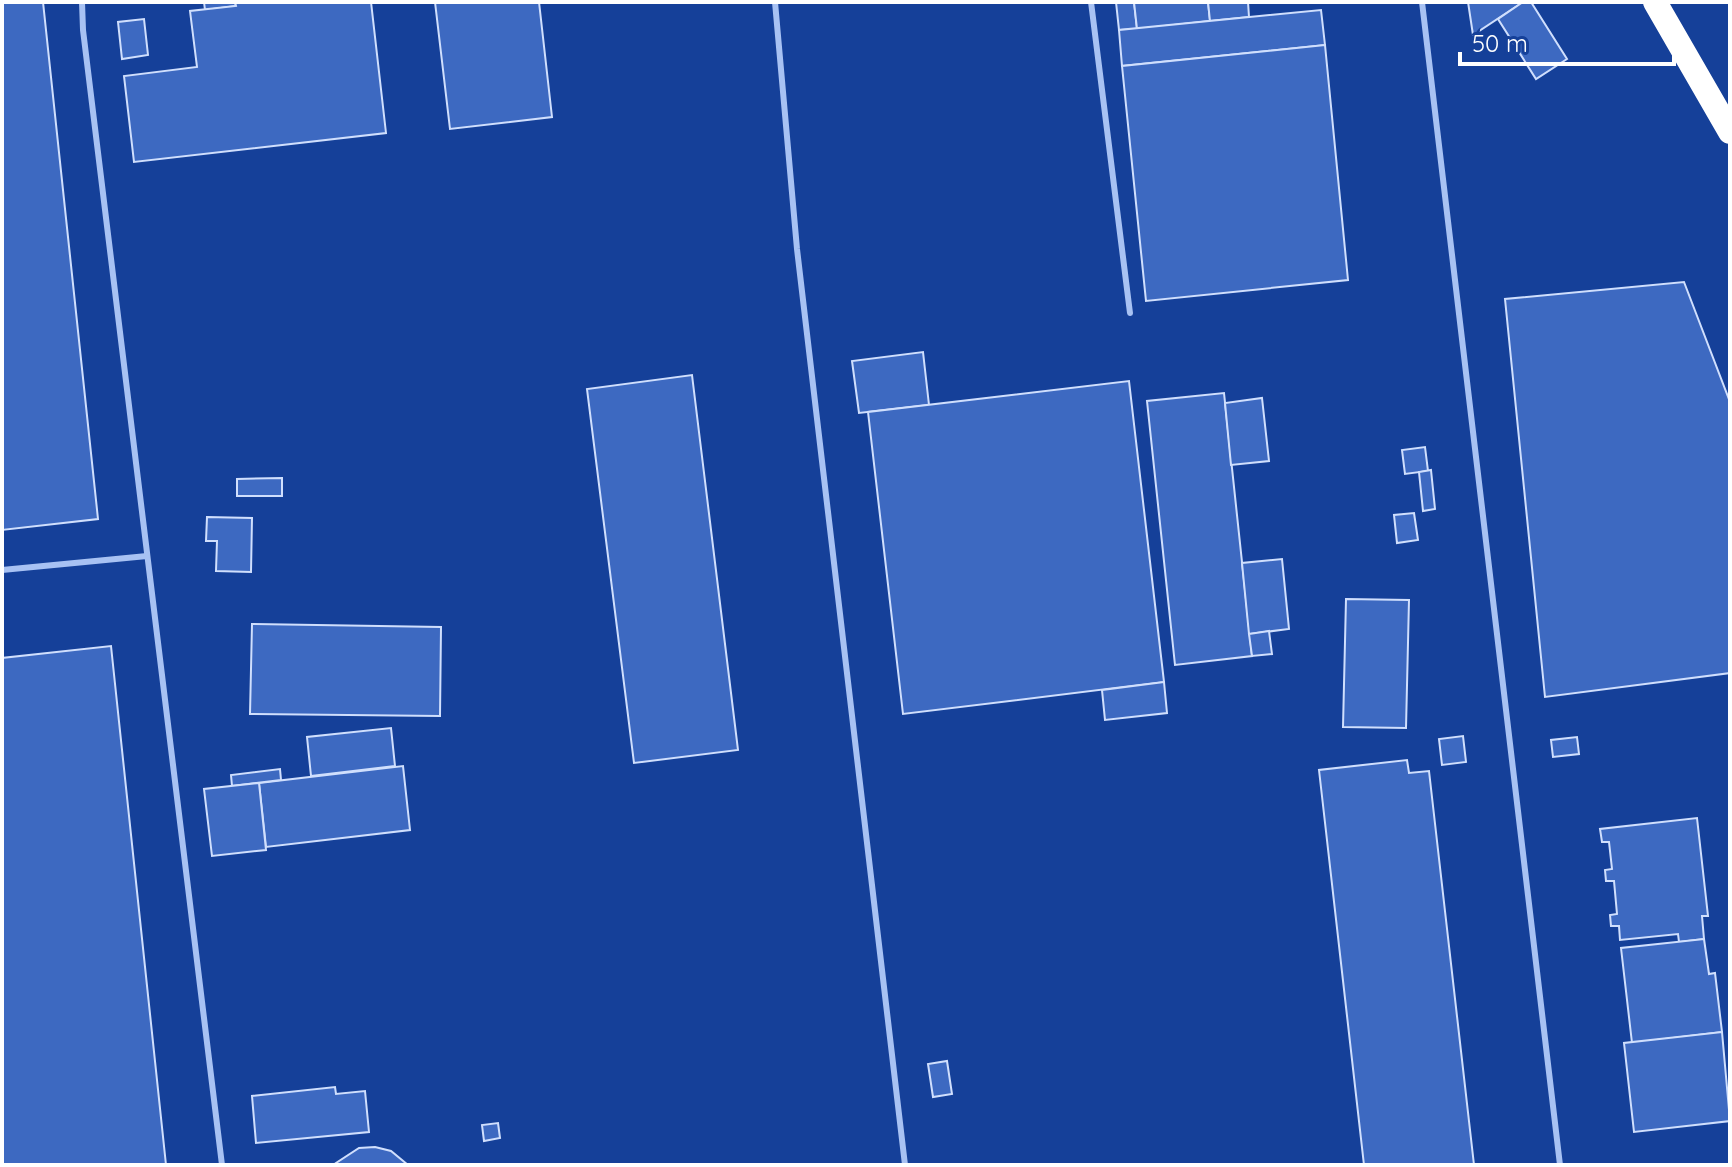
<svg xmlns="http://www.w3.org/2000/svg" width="1732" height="1167" font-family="Quicksand,sans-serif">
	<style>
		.building { fill: #3d69c1; stroke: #d0dffd; stroke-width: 2 }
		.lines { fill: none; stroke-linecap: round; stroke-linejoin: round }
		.lane { stroke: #a8c2f3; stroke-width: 6 }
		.highway { stroke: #fff; stroke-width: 24 }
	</style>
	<rect width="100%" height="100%" fill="#154099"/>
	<g class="building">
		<polygon points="2,2 43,2 98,519 2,530"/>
		<polygon points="204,2 235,2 236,6 205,10"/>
		<polygon points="235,2 371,2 386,133 134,162 124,76 197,67 190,11 236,6"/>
		<polygon points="435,2 539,2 552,117 450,129"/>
		<polygon points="1116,2 1134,2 1137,29 1119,30"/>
		<polygon points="1134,2 1208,2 1210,21 1137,29"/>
		<polygon points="1208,2 1248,2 1249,17 1210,21"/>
		<polygon points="1468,2 1523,2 1473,35"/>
		<polygon points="1523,2 1531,2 1567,59 1536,79 1498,19"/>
		<polygon points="1321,10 1325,45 1122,66 1119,30"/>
		<polygon points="144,19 148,55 122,59 118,22"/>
		<polygon points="1325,45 1348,280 1146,301 1122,66"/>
		<polygon points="1684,282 1730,402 1730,673 1545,697 1505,299"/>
		<polygon points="923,352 929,405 859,413 852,361"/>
		<polygon points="692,375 738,750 634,763 587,389"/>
		<polygon points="1129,381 1164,682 903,714 868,412"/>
		<polygon points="1224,393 1252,656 1175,665 1147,401"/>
		<polygon points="1262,398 1269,461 1231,465 1225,403"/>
		<polygon points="1425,447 1428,471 1405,474 1402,450"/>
		<polygon points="1431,470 1435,509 1423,511 1419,472"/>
		<polygon points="282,478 282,496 237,496 237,479"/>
		<polygon points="1414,513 1418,540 1397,543 1394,515"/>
		<polygon points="207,517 252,518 251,572 216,571 217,541 206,541"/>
		<polygon points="1282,559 1289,629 1249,634 1242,563"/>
		<polygon points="1346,599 1409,600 1406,728 1343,727"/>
		<polygon points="252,624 441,627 440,716 250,714"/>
		<polygon points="1269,631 1272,654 1252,656 1249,634"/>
		<polygon points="111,646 166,1165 2,1165 2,658"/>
		<polygon points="1164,682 1167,713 1105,720 1102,690"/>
		<polygon points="391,728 395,766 311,776 307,737"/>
		<polygon points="1463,736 1466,762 1442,765 1439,739"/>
		<polygon points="1577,737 1579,754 1553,757 1551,740"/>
		<polygon points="1407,760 1409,773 1429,771 1474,1165 1364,1165 1319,770"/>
		<polygon points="403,766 410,830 266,847 259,783"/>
		<polygon points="280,769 281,780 232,786 231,775"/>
		<polygon points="259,783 266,850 212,856 204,789"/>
		<polygon points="1697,818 1708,916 1702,916 1704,939 1679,942 1678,934 1620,940 1619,926 1611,926 1610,915 1617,914 1614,881 1606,881 1605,870 1612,869 1609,842 1602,842 1600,829"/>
		<polygon points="1704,939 1709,974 1715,973 1722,1032 1632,1043 1621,948"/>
		<polygon points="1722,1032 1730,1121 1634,1132 1624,1043"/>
		<polygon points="947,1061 952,1094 933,1097 928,1064"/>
		<polygon points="335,1087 336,1094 365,1091 369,1132 256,1143 252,1096"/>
		<polygon points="498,1123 500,1138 484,1141 482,1125"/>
		<polygon points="375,1147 391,1151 408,1165 333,1165 359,1148"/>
	</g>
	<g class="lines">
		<g class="lane">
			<polyline points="82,2 83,30 222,1165"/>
			<polyline points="775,2 797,249 905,1165"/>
			<polyline points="1091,2 1130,313"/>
			<polyline points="1422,2 1560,1165"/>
			<polyline points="2,570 147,556"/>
		</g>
		<polyline class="highway" points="1655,2 1730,132"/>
	</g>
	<rect width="1732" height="1167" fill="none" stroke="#ffffff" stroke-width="8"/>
	<path d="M1460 52v12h214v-12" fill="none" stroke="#ffffff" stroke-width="4"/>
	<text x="1472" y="52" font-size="24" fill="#ffffff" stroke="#154099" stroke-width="6" paint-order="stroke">50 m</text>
</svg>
